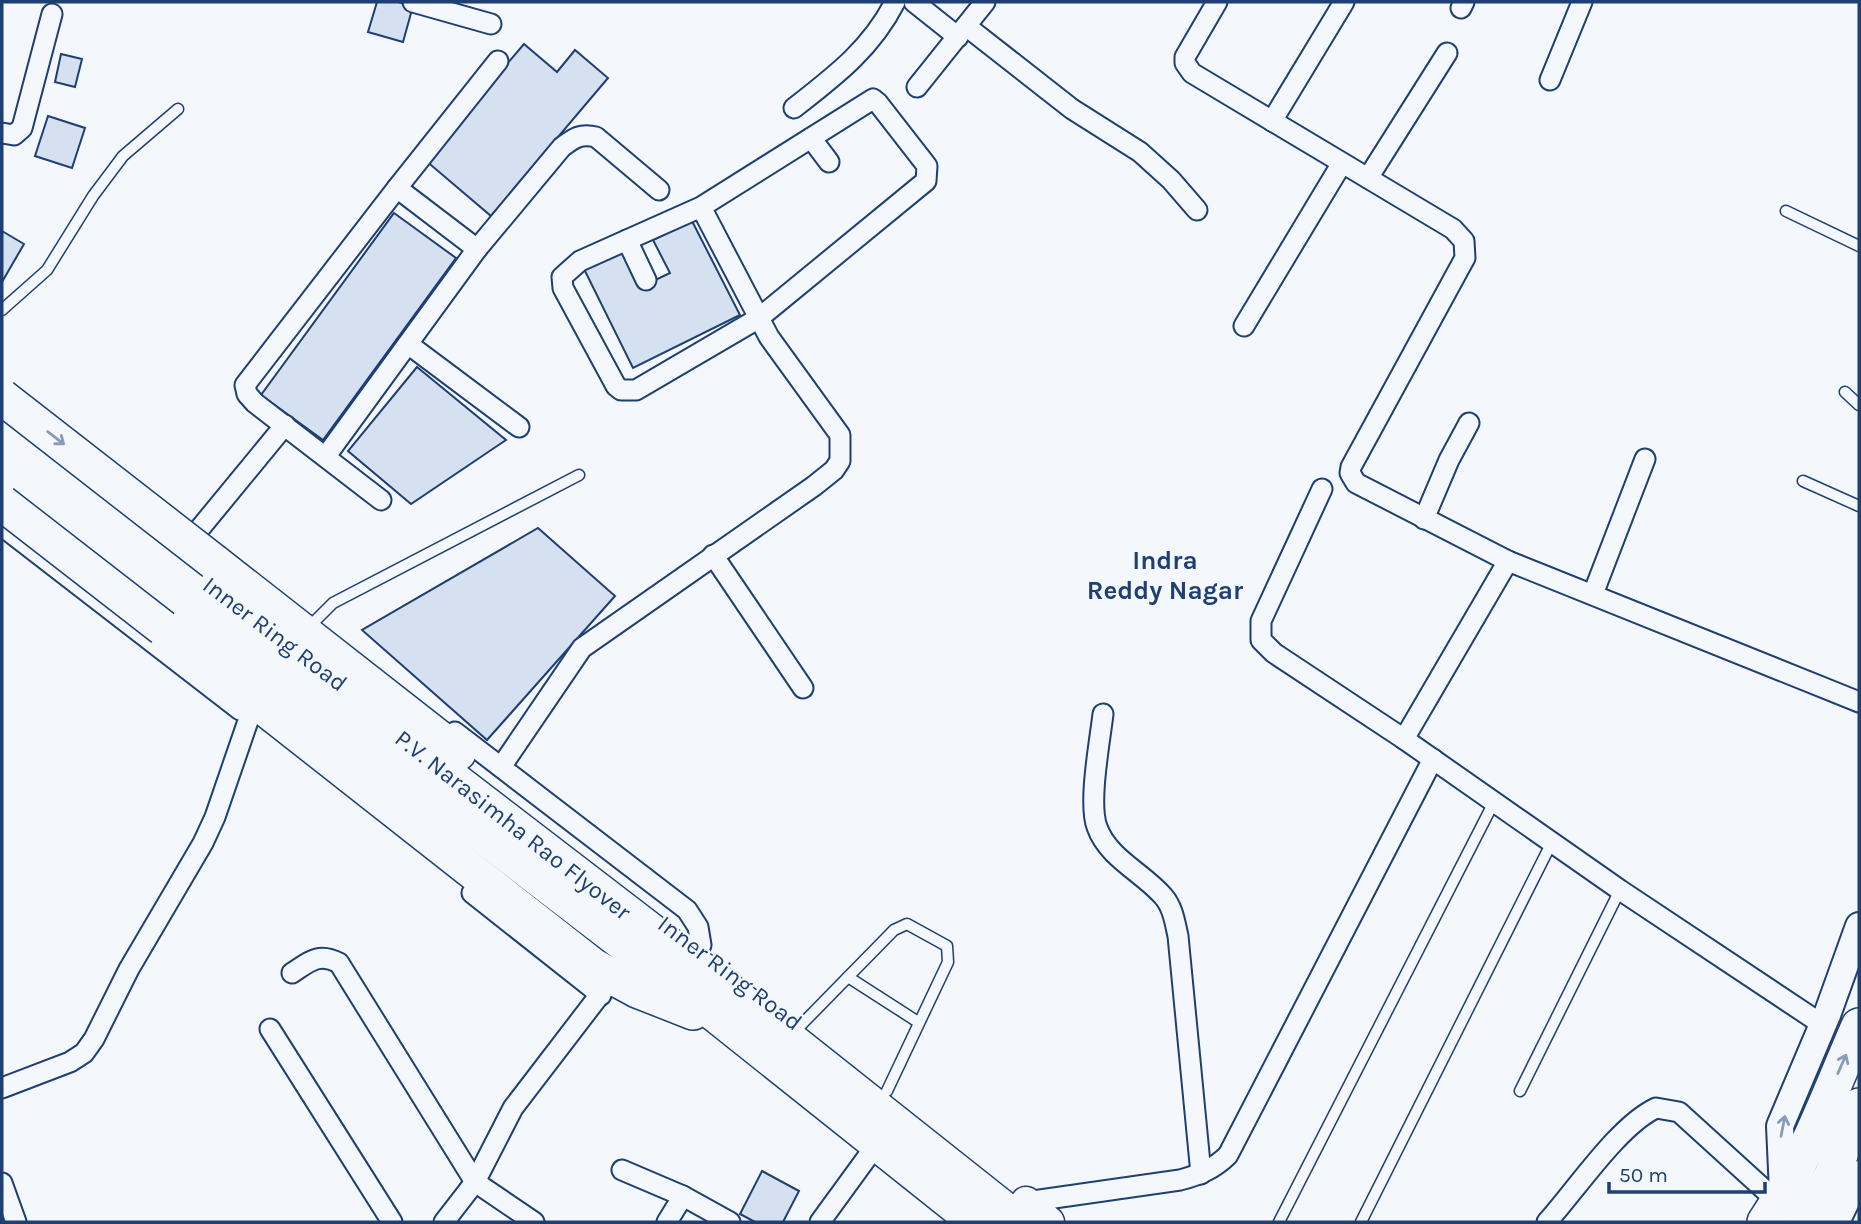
<svg xmlns="http://www.w3.org/2000/svg" width="1861" height="1224" font-family="Karla,sans-serif">
	<style>
		.building { fill: #d5e0f0; stroke: #1d3f73; stroke-width: 2 }
		.lines { fill: none; stroke-linecap: round; stroke-linejoin: round }
		.lane-casing { stroke: #1d3f73; stroke-width: 13 }
		.street-casing { stroke: #1d3f73; stroke-width: 23 }
		.secondary-casing { stroke: #1d3f73; stroke-width: 30 }
		.primary-casing { stroke: #1d3f73; stroke-width: 33 }
		.highway-casing { stroke: #1d3f73; stroke-width: 38 }
		.lane { stroke: #f4f7fb; stroke-width: 10 }
		.street { stroke: #f4f7fb; stroke-width: 19 }
		.secondary { stroke: #f4f7fb; stroke-width: 26 }
		.primary { stroke: #f4f7fb; stroke-width: 30 }
		.highway { stroke: #f4f7fb; stroke-width: 35 }
		.highway-bridge-casing { stroke: #1d3f73; stroke-width: 38; stroke-linecap: butt }
		.highway-bridge { stroke: #f4f7fb; stroke-width: 35 }
		.oneway { stroke: #889bb7 }
		.labels { text-anchor: middle; stroke-width: 5; stroke-linejoin: round; paint-order: stroke }
		.street-label { font-size: 24px; fill: #1d3f73; stroke: #f4f7fb }
		.neighbourhood-label { font-size: 26px; font-weight: bold; fill: #1d3f73; stroke: #f4f7fb }
	</style>
	<rect width="100%" height="100%" fill="#f4f7fb"/>
	<g class="building">
		<polygon points="377,2 398,2 413,6 403,42 368,32"/>
		<polygon points="524,44 557,72 575,50 608,78 491,216 425,160"/>
		<polygon points="61,54 82,59 75,87 55,82"/>
		<polygon points="48,116 85,128 72,168 35,156"/>
		<polygon points="394,213 456,258 323,440 261,395"/>
		<polygon points="692,221 740,315 633,368 584,269 627,248 645,285 670,273 653,240"/>
		<polygon points="2,231 24,244 2,282"/>
		<polygon points="417,367 506,440 411,504 348,451"/>
		<polygon points="538,528 615,596 487,740 362,630"/>
		<polygon points="762,1171 799,1191 783,1222 755,1222 740,1214"/>
	</g>
	<g class="lines">
		<g class="lane-casing">
			<g id="lane">
				<polyline points="1786,211 1859,246"/>
				<polyline points="2,310 47,270 93,196 123,156 178,109"/>
				<polyline points="1845,392 1859,405"/>
				<polyline points="1803,481 1859,506"/>
				<polyline points="313,623 333,603 579,475"/>
				<polyline points="848,977 918,1022"/>
				<polyline points="800,1026 894,930 907,924 947,946 948,962 887,1091"/>
				<polyline points="1520,1091 1620,890"/>
				<polyline points="1279,1222 1494,802"/>
				<polyline points="1361,1222 1552,842"/>
			</g>
		</g>
		<g class="street-casing">
			<g id="street">
				<polyline points="413,2 491,24"/>
				<polyline points="914,2 958,37"/>
				<polyline points="1217,2 1185,57 1185,63 1192,73 1453,229 1464,241 1465,258 1460,267 1351,467 1350,473 1356,483 1508,561 1859,702"/>
				<polyline points="1461,8 1464,2"/>
				<polyline points="966,26 1072,109 1140,152 1171,180 1197,210"/>
				<polyline points="1550,80 1582,2"/>
				<polyline points="917,87 985,2"/>
				<path d="M794,108C835,76 871,49 895,2"/>
				<polyline points="1272,121 1344,2"/>
				<polyline points="2,133 14,135 22,128 52,14"/>
				<polyline points="811,138 829,162"/>
				<polyline points="1368,178 1447,53"/>
				<polyline points="397,188 477,249"/>
				<polyline points="627,240 646,280"/>
				<polyline points="1244,326 1342,163"/>
				<polyline points="408,344 519,427"/>
				<path d="M326,456L477,249L562,147C574,138 581,133 596,137L659,190"/>
				<polyline points="1322,489 1261,621 1261,640 1274,653 1404,739 1620,890 1823,1025"/>
				<polyline points="381,500 255,403 247,394 245,385 397,188 498,61"/>
				<polyline points="1424,519 1449,460 1469,423"/>
				<polyline points="2,526 240,710"/>
				<polyline points="183,549 285,425"/>
				<polyline points="713,555 803,688"/>
				<polyline points="1593,594 1645,459"/>
				<path d="M1103,714C1100,741 1088,803 1097,827C1108,858 1142,872 1163,896C1173,907 1175,923 1178,936L1201,1174"/>
				<polyline points="455,732 687,910 698,927 701,945"/>
				<polyline points="1404,739 1508,561"/>
				<polyline points="501,767 582,648 814,486 834,470 840,461 840,435 769,337 759,318 926,181 927,166 878,103 873,99 701,207 759,318 636,390 621,390 616,386 563,288 562,277 580,261 701,207"/>
				<polyline points="472,893 601,995"/>
				<path d="M292,973C309,962 318,952 339,963L475,1182L534,1222"/>
				<polyline points="270,1029 392,1222"/>
				<polyline points="2,1088 70,1062 84,1053 94,1039 129,969 203,843 215,817 249,718"/>
				<polyline points="622,1170 683,1196 730,1222"/>
				<polyline points="2,1183 16,1222"/>
				<path d="M1026,1202L1180,1180C1199,1175 1214,1169 1228,1155L1433,759"/>
				<polyline points="444,1222 475,1182 513,1108 608,984"/>
				<polyline points="667,1222 683,1196"/>
				<polyline points="820,1222 871,1152"/>
				<path d="M1547,1222C1576,1190 1618,1126 1656,1108L1679,1112L1778,1202"/>
			</g>
		</g>
		<g class="secondary-casing">
			<g id="secondary">
				<polyline points="1783,1192 1780,1126 1827,1015 1859,926"/>
				<polyline points="1836,1222 1859,1174"/>
			</g>
		</g>
		<g class="primary-casing">
			<polyline id="primary" points="1026,1202 1049,1222"/>
		</g>
		<g class="highway-casing">
			<g id="highway">
				<polyline points="2,433 716,981 1020,1222"/>
				<polyline points="2,467 700,1002 976,1222"/>
				<polyline points="214,562 458,753"/>
				<polyline points="163,628 593,966 637,990 693,1012"/>
				<path d="M1765,1222C1805,1162 1830,1092 1859,1026"/>
				<polyline points="1804,1222 1832,1175 1859,1106"/>
			</g>
		</g>
		<use href="#lane" class="lane"/>
		<use href="#street" class="street"/>
		<use href="#secondary" class="secondary"/>
		<use href="#primary" class="primary"/>
		<use href="#highway" class="highway"/>
		<g class="highway-bridge-casing">
			<g id="highway-bridge">
				<polyline points="2,397 214,562"/>
				<polyline points="2,503 163,628"/>
			</g>
		</g>
		<use href="#highway-bridge" class="highway-bridge"/>
	</g>
	<defs><path id="oneway-shaft" d="M-6 0H5M1.5-3L5.5 0L1.5 3" fill="none" stroke-width="1.6" stroke-linecap="round" stroke-linejoin="round" transform="scale(1.75)"/></defs>
	<g class="oneway">
		<use href="#oneway-shaft" transform="translate(56 438) rotate(38)"/>
		<use href="#oneway-shaft" transform="translate(1842 1064) rotate(-66)"/>
		<use href="#oneway-shaft" transform="translate(1783 1126) rotate(-79)"/>
	</g>
	<g class="labels">
		<g class="street-label">
			<text transform="translate(275 634) rotate(37)" y="8">Inner Ring Road</text>
			<text transform="translate(513 825) rotate(38)" y="8">P.V. Narasimha Rao Flyover</text>
			<text transform="translate(730 973) rotate(37)" y="8">Inner Ring Road</text>
		</g>
		<g class="neighbourhood-label">
			<text x="1165" y="569">Indra<tspan x="1165" dy="30">Reddy Nagar</tspan></text>
		</g>
	</g>
	<rect width="1861" height="1224" fill="none" stroke="#1d3f73" stroke-width="7"/>
	<path d="M1609 1182v10h156v-10" fill="none" stroke="#1d3f73" stroke-width="3.5"/>
	<text x="1619" y="1182" font-size="21" fill="#1d3f73" stroke="#f4f7fb" stroke-width="5" paint-order="stroke">50 m</text>
</svg>
